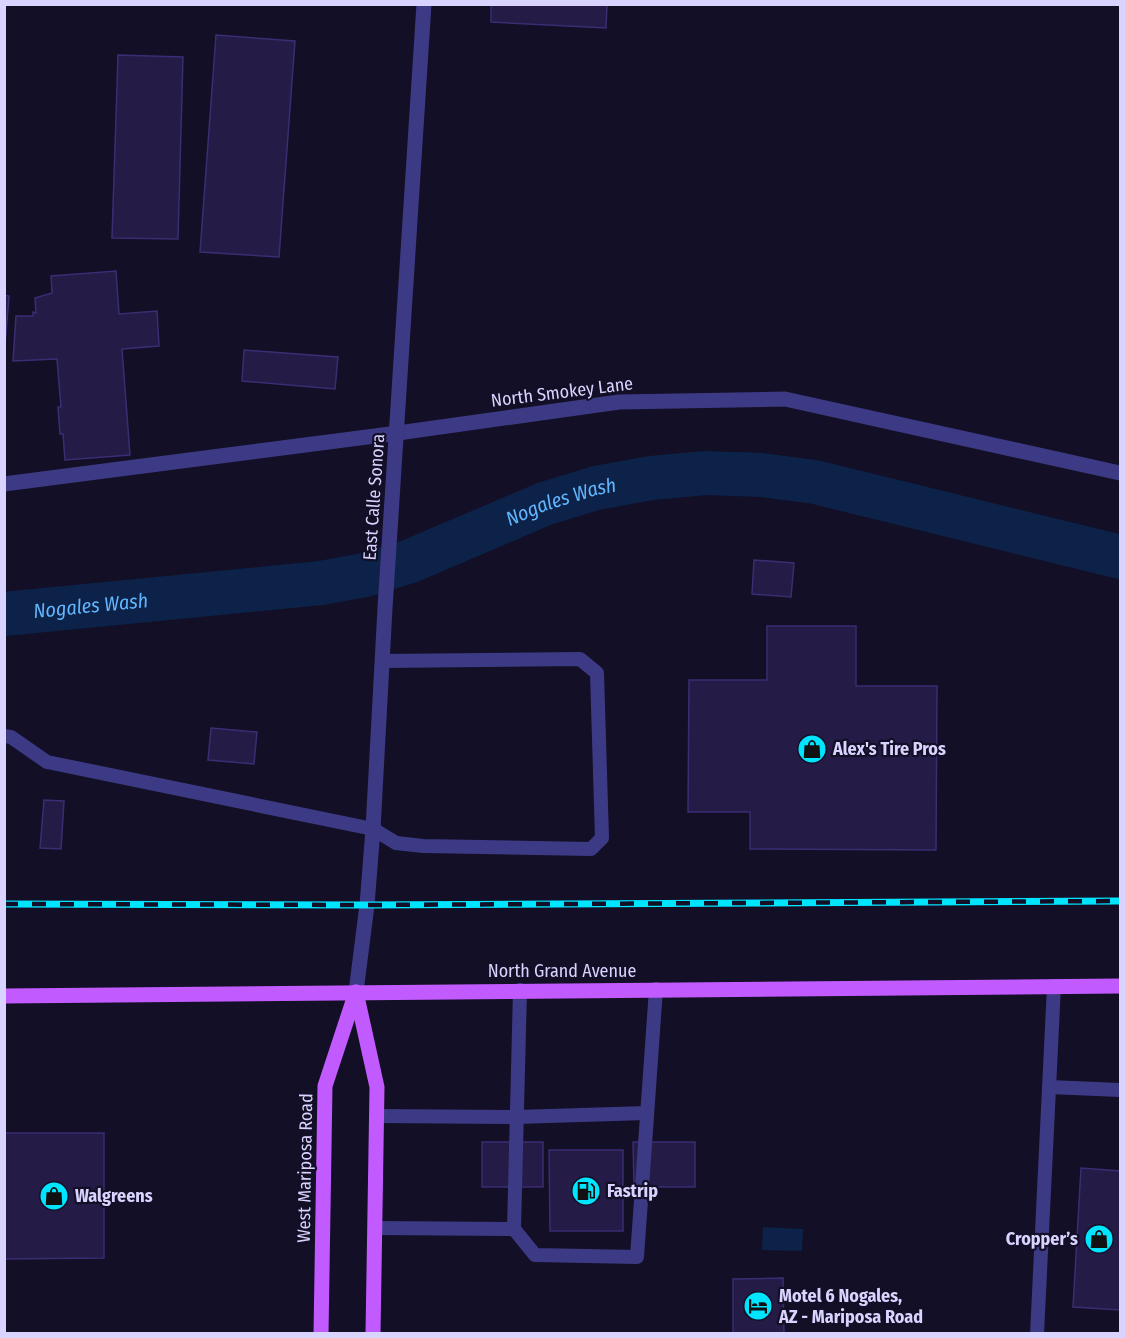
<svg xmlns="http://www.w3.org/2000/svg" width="1125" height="1338" font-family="'Fira Sans Condensed',sans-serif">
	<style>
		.water { fill: #0c2248 }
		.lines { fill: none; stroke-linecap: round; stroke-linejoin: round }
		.river { stroke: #0c2248; stroke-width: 44 }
		.building { fill: #241b47; stroke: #3b2d73; stroke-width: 1.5 }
		.service { stroke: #3d3a85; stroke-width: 14 }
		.minor { stroke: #3d3a85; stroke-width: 15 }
		.primary { stroke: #c25bff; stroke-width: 15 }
		.rail-casing { stroke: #00e5ff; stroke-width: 7 }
		.rail { stroke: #130f26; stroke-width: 4.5; stroke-dasharray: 14; stroke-linecap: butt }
		.labels { text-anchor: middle; stroke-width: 4.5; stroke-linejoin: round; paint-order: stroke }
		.street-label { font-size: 18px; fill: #d9d4ff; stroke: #130f26 }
		.poi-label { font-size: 18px; font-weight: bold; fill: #d9d4ff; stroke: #130f26; text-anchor: start }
		.water-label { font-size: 20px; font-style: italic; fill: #62b6ff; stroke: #130f26 }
	</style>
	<rect width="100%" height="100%" fill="#130f26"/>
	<polygon class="water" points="763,1227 803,1229 802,1251 762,1250"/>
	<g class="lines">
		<path class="river" id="s1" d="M4,614L321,583L365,575L408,562L544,504L596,488L651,478L706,473L761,475L815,482L1120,557"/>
	</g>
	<g class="building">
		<polygon points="491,4 607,4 606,28 491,22"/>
		<polygon points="216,35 295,41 279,257 200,252"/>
		<polygon points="118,55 183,57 178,239 112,238"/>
		<polygon points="116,271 119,314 157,311 159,346 122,349 130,455 65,460 63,434 60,434 58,407 61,407 57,359 13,361 16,316 33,316 33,312 36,313 35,298 52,293 51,276"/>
		<polygon points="4,295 9,296 4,358"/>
		<polygon points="244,350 338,357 335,389 242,381"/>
		<polygon points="754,560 794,563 791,597 752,594"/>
		<polygon points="767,626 856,626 856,686 937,686 936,850 750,849 750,812 688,812 689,680 767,680"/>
		<polygon points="211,728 257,732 254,764 208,760"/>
		<polygon points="44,800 64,801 61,849 40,848"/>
		<polygon points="4,1133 104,1133 104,1258 4,1259"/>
		<rect x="482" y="1142" width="61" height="45"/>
		<polygon points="633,1142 695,1142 695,1187 634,1187"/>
		<polygon points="549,1150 623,1150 623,1231 550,1231"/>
		<polygon points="1081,1168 1120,1171 1120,1310 1073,1307"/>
		<polygon points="783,1278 784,1334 733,1334 733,1279"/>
	</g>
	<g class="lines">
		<g class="service">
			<polyline points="4,736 11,737 47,762 373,829 396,843 423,846 591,849 602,838 597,673 580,659 382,661"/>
			<polyline points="1049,1087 1120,1090"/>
			<polyline points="376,1116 516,1117 647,1113"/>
			<polyline points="375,1228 514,1229 535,1255 637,1257 656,989"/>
			<polyline points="514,1229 520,990"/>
			<polyline points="1037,1334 1054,986"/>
		</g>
		<g class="minor">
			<polyline points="4,484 398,433 619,402 785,399 1120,473"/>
			<polyline points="356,992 367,905 373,829 385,608 424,4"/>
		</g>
		<g class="primary">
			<polyline points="356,992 377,1087 373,1334"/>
			<polyline points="4,996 1120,986"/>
			<polyline points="321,1334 325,1086 356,992"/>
		</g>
		<g class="rail-casing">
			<polyline id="rail" points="4,904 367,905 1120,901"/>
		</g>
		<use href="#rail" class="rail"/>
	</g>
	<defs>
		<g id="shop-disc" transform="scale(1.5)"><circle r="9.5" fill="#00e5ff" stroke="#130f26"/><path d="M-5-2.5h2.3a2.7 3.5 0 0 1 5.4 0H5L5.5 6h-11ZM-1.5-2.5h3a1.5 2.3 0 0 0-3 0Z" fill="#111"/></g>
		<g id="fuel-disc" transform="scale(1.5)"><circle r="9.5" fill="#00e5ff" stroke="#130f26"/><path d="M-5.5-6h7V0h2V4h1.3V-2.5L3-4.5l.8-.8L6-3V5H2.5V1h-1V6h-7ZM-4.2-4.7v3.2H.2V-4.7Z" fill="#111"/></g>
		<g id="hotel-disc" transform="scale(1.5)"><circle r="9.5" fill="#00e5ff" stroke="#130f26"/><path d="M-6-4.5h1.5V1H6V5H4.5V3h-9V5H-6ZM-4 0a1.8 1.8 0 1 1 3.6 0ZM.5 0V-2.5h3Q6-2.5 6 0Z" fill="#111"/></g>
	</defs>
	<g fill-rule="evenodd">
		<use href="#shop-disc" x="812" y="749"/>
		<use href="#fuel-disc" x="586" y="1191"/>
		<use href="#shop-disc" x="54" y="1196"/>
		<use href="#shop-disc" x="1099" y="1239"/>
		<use href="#hotel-disc" x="758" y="1306"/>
	</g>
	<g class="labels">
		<g class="street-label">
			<text transform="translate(562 392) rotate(-7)" y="6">North Smokey Lane</text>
			<text transform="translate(374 497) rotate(-86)" y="6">East Calle Sonora</text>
			<text x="562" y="977">North Grand Avenue</text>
			<text transform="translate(305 1168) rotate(-89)" y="6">West Mariposa Road</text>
		</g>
		<g class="poi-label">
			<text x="833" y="755">Alex's Tire Pros</text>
			<text x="607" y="1197">Fastrip</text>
			<text x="75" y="1202">Walgreens</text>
			<text x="1078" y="1245" text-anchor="end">Cropper’s</text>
			<text x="779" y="1302">Motel 6 Nogales,<tspan x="779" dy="21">AZ - Mariposa Road</tspan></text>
		</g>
		<g class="water-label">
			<text dy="7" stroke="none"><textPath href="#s1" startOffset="573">Nogales Wash</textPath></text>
			<text dy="7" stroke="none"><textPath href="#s1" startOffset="87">Nogales Wash</textPath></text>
		</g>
	</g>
	<rect width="1125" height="1338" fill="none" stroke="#d9d4ff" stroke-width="12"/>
</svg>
